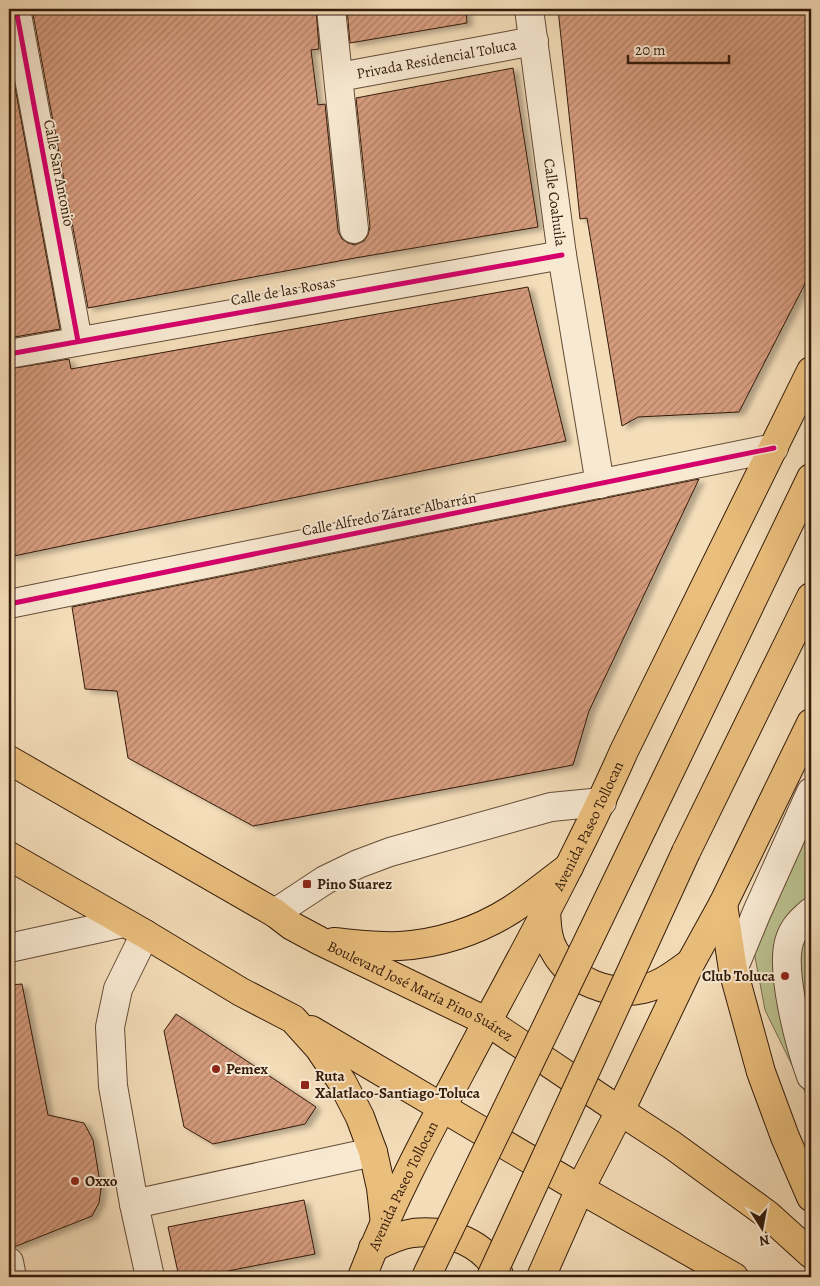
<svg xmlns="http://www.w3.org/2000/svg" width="820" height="1286" font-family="Alegreya,serif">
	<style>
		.grass { fill: #bbc18f; stroke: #786e4c }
		.building { fill: url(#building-hatch); stroke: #341b0a; filter: url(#shadow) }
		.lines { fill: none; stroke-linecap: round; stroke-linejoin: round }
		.minor-casing { stroke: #644c36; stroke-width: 30 }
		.major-casing { stroke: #341b0a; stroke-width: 30 }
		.highway-casing { stroke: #341b0a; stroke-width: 30 }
		.minor { stroke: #f8e9d2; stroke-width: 28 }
		.major { stroke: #eabe7c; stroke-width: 28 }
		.highway { stroke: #eabe7c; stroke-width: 28 }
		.highway-bridge-casing { stroke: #341b0a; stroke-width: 30; stroke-linecap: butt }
		.highway-bridge { stroke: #eabe7c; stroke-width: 28 }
		.cycleway-casing { stroke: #f8e9d2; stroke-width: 8 }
		.cycleway { stroke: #d6006c; stroke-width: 5 }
		.poi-dot { fill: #8f2418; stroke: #f8e9d2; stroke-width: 2 }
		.labels { text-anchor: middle; stroke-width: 4; stroke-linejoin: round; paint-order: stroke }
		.street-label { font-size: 15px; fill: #341b0a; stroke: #f8e9d2 }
		.poi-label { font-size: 15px; font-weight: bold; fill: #341b0a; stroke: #f8e9d2; text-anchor: start }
	</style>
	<defs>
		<pattern id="building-hatch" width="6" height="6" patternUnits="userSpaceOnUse" patternTransform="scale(1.25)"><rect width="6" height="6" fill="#d59b7d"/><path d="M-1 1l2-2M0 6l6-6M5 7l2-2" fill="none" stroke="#ae7e65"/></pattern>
		<filter id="shadow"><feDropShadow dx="5.5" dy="3" stdDeviation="2.5" flood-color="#0004"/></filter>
	</defs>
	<rect width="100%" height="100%" fill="#f4ddb9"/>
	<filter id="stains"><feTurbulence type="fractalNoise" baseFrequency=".004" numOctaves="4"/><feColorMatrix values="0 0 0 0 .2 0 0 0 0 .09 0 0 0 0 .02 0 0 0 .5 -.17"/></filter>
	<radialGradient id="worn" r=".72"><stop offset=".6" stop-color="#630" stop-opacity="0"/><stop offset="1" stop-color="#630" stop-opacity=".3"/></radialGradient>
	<polygon class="grass" points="811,816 811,1104 765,1010 752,941"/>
	<g class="building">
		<polygon points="32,9 316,9 319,49 311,50 318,105 325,104 338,231 342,239 348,243 355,245 364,241 368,235 370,227 356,98 513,68 538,227 355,258 88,308"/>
		<polygon points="347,9 466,9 467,23 350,43"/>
		<polygon points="558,9 811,9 811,272 739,412 638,417 622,426 587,218 580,219"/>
		<polygon points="9,55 60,329 9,338"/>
		<polygon points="528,287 566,441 9,557 9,369 69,359 71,369"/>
		<polygon points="699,479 589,711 573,765 253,826 128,758 117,691 85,689 72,607"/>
		<polygon points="22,984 48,1115 84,1123 93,1140 101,1189 99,1203 92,1216 14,1247 9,1247 9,985"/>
		<polygon points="176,1014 316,1107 305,1124 213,1144 184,1127 164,1031"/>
		<polygon points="304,1200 315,1254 197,1277 179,1277 168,1227"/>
	</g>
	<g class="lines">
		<g class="minor-casing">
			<g id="minor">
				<polyline points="16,9 78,341"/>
				<polyline points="331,9 354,229"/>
				<path id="s1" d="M529,9L562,255L600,484"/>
				<path id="s2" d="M339,77L534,41"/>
				<polyline points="9,354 562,255"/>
				<polyline points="9,604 774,448"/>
				<path d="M811,912C802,920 794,927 790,939C779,968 800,1046 811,1076"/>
				<polyline points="275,913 325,880 358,864 390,852 551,807 602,802"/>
				<polyline points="145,934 118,989 110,1027 113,1086 134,1204 150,1277"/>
				<polyline points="9,948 123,923"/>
				<polyline points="733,970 757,912 811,792"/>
				<polyline points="134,1204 373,1152"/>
				<polyline points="9,1262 12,1277"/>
			</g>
		</g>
		<g class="major-casing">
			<g id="major">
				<polyline points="723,904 733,970 761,1072 785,1137 811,1197"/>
				<path d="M546,911C547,925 547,940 555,952C572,982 610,996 643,989C661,985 675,974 690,963"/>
				<polyline points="620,1111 672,1145 768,1215 811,1254"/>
				<polyline points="580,1189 734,1277"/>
				<path d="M373,1248C386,1241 399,1235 413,1233C448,1229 487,1243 500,1277"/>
				<path id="s3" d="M362,1277C396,1189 443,1106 487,1022C535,933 583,844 624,751L811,371"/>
				<polyline points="541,1277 580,1189 620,1111 691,962 723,904 811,723"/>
			</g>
		</g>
		<g class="highway-casing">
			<g id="highway">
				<path id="s4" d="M9,760L275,913L292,926L320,941L488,1022L620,1111"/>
				<polyline points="643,827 811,478"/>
				<polyline points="686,852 811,597"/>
				<polyline points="9,856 145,934 241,992 293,1019 319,1048 342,1082 360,1117 373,1152 381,1188 385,1224"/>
				<path d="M334,942C356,944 378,947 399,946C438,944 478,931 511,910C531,897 550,881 569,867"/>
				<polyline points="311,1030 580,1189"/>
			</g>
		</g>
		<use href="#minor" class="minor"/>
		<use href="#major" class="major"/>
		<use href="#highway" class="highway"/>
		<g class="highway-bridge-casing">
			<g id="highway-bridge">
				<polyline points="426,1277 643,827"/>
				<polyline points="491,1277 686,852"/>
			</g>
		</g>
		<use href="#highway-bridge" class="highway-bridge"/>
		<g class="cycleway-casing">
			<g id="cycleway">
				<polyline points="16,9 78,341"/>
				<polyline points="9,354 562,255"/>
				<polyline points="9,604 774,448"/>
			</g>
		</g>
		<use href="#cycleway" class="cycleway"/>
	</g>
	<g class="poi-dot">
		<rect x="302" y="879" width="10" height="10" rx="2.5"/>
		<circle cx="785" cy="976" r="5"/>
		<circle cx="216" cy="1069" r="5"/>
		<rect x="300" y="1080" width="10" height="10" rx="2.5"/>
		<circle cx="75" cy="1181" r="5"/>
	</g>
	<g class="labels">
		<g class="street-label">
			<text dy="5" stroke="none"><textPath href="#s2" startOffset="99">Privada Residencial Toluca</textPath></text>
			<text transform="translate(59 173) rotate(79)" y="5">Calle San Antonio</text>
			<text dy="5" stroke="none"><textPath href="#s1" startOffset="195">Calle Coahuila</textPath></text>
			<text transform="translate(283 291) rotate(-10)" y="5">Calle de las Rosas</text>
			<text transform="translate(389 514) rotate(-11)" y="5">Calle Alfredo Zárate Albarrán</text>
			<text dy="5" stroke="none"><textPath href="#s3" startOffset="505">Avenida Paseo Tollocan</textPath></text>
			<text dy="5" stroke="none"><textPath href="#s4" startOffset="472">Boulevard José María Pino Suárez</textPath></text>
			<text dy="5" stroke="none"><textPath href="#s3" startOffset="100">Avenida Paseo Tollocan</textPath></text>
		</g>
		<g class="poi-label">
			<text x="317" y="889">Pino Suarez</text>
			<text x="775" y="981" text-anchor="end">Club Toluca</text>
			<text x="226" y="1074">Pemex</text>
			<text x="315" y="1081">Ruta<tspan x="315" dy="17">Xalatlaco-Santiago-Toluca</tspan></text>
			<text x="85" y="1186">Oxxo</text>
		</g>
	</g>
	<rect width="820" height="1286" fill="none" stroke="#f4ddb9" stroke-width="30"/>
	<rect x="10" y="10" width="800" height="1266" fill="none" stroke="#341b0a" stroke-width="2.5"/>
	<rect x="15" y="15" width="790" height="1256" fill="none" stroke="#341b0a"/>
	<g transform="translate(762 1228) rotate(169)" stroke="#f8e9d2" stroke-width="4" paint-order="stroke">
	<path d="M0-4L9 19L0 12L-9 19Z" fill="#341b0a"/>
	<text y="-8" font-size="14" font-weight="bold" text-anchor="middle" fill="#341b0a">N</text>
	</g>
	<path d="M628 55v8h101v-8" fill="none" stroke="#341b0a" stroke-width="2.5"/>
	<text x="635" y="55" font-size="15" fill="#341b0a" stroke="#f8e9d2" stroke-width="4" paint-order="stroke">20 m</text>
	<rect width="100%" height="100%" filter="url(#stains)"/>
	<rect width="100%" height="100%" fill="url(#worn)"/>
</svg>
